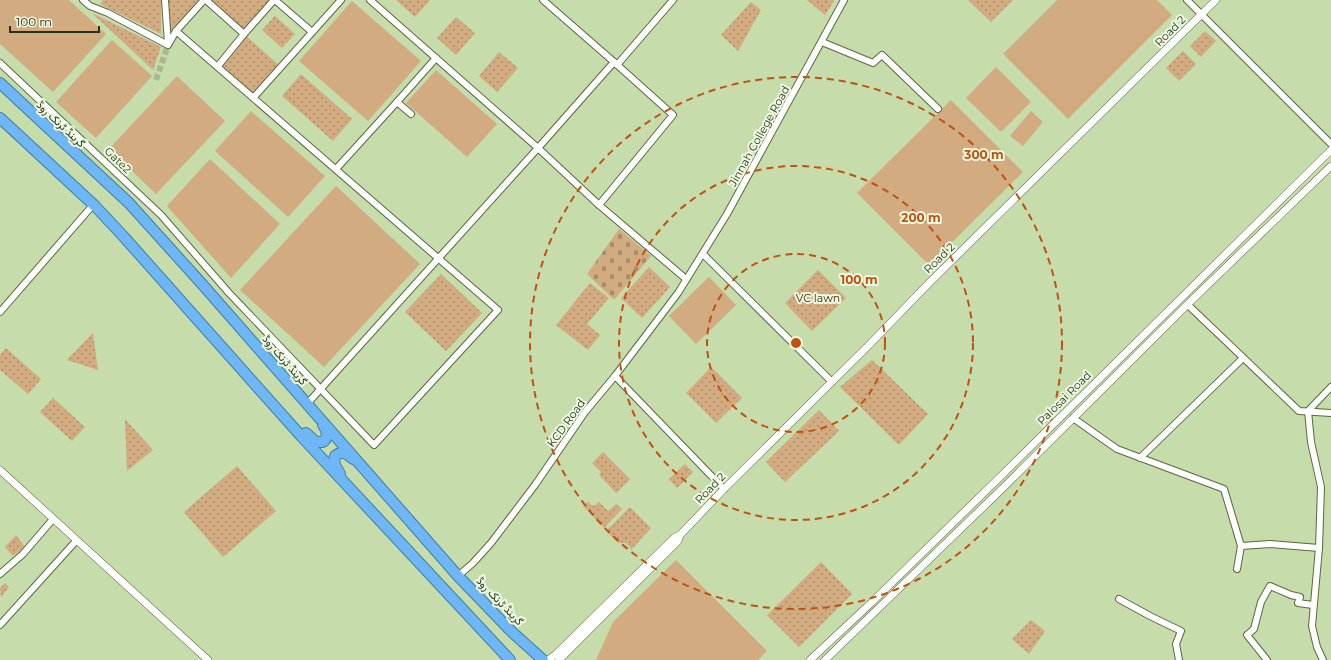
<svg xmlns="http://www.w3.org/2000/svg" width="1331" height="660" font-family="Montserrat,Vazirmatn,sans-serif">
	<style>
		.grass { fill: url(#grass-dots) }
		.cemetery { fill: url(#cemetery-stones) }
		.pitch { fill: #d2ab81 }
		.lines { fill: none; stroke-linecap: round; stroke-linejoin: round }
		.minor-tunnel { stroke: #a7ba8f; stroke-width: 6; stroke-dasharray: 6 3; stroke-linecap: butt }
		.minor-casing { stroke: #576a3e; stroke-width: 8 }
		.tertiary-casing { stroke: #576a3e; stroke-width: 8 }
		.trunk-casing { stroke: #3e7ca8; stroke-width: 12 }
		.minor { stroke: #fff; stroke-width: 6 }
		.tertiary { stroke: #fff; stroke-width: 7 }
		.trunk { stroke: #6eb6f4; stroke-width: 10 }
		.ring { fill: none; stroke: #c25110; stroke-width: 2; stroke-dasharray: 7 5 }
		.labels { text-anchor: middle; stroke-width: 4; stroke-linejoin: round; paint-order: stroke }
		.street-label { font-size: 11px; fill: #29311e; stroke: #edf9e0 }
		.park-label { font-size: 11px; fill: #40280a; stroke: #edf9e0 }
		.centre { fill: #c25110; stroke: #edf9e0; stroke-width: 2 }
		.ring-label { font-size: 12px; text-anchor: middle; font-weight: bold; fill: #c25110; stroke: #edf9e0; stroke-width: 4; stroke-linejoin: round; paint-order: stroke }
	</style>
	<defs>
		<pattern id="grass-dots" width="8" height="8" patternUnits="userSpaceOnUse"><rect width="8" height="8" fill="#d2ab81"/><path d="M2 2h.1M6 6h.1" fill="none" stroke="#aa8c69" stroke-width="1.8" stroke-linecap="round"/></pattern>
		<pattern id="cemetery-stones" width="16" height="16" patternUnits="userSpaceOnUse"><rect width="16" height="16" fill="#d2ab81"/><path d="M2 7V4a2 2 0 0 1 4 0v3zM10 15v-3a2 2 0 0 1 4 0v3z" fill="#aa8c69"/></pattern>
	</defs>
	<rect width="100%" height="100%" fill="#c6dcab"/>
	<g class="grass">
		<polygon points="103,0 161,0 161,34 100,4"/>
		<polygon points="164,0 202,0 167,39"/>
		<polygon points="207,0 273,0 244,34 281,67 254,97 218,66 244,34"/>
		<polygon points="396,0 430,0 415,17"/>
		<polygon points="807,0 833,0 834,1 825,15"/>
		<polygon points="968,0 1013,0 991,22"/>
		<polygon points="751,2 761,10 738,51 721,35"/>
		<polygon points="92,13 161,47 153,70"/>
		<polygon points="275,16 295,34 282,48 262,30"/>
		<polygon points="456,17 475,33 456,55 437,38"/>
		<polygon points="1205,31 1216,41 1201,57 1190,46"/>
		<polygon points="1183,51 1196,64 1179,81 1166,68"/>
		<polygon points="499,52 518,68 497,92 479,76"/>
		<polygon points="301,74 352,119 333,141 282,96"/>
		<polygon points="649,267 670,287 642,318 621,298"/>
		<polygon points="818,270 846,298 812,331 785,303"/>
		<polygon points="441,274 482,313 446,351 405,312"/>
		<polygon points="590,283 609,298 587,324 600,335 588,350 556,325"/>
		<polygon points="93,333 98,370 67,360"/>
		<polygon points="6,348 41,379 28,394 0,370 0,355"/>
		<polygon points="872,360 928,414 899,445 840,387"/>
		<polygon points="711,367 742,398 716,423 686,393"/>
		<polygon points="53,398 85,427 72,441 40,412"/>
		<polygon points="819,410 839,431 785,482 766,462"/>
		<polygon points="125,419 153,450 127,471"/>
		<polygon points="603,452 630,479 616,493 599,475 601,472 592,463"/>
		<polygon points="685,464 693,472 677,488 669,479"/>
		<polygon points="237,466 276,511 223,557 184,512"/>
		<polygon points="588,501 590,504 594,506 599,502 608,511 616,504 622,509 604,528 583,506"/>
		<path d="M630,507L651,528L631,550C629,544 625,541 618,543L606,531Z"/>
		<polygon points="16,535 25,547 13,556 5,547"/>
		<polygon points="821,562 852,594 799,647 767,615"/>
		<polygon points="5,583 9,587 1,597 0,588"/>
		<polygon points="1031,620 1045,631 1029,654 1012,639"/>
	</g>
	<polygon class="cemetery" points="619,229 651,256 614,300 587,274"/>
	<g class="pitch">
		<polygon points="0,0 69,0 106,34 53,92 0,44"/>
		<polygon points="1057,0 1157,0 1172,15 1068,119 1003,54"/>
		<polygon points="352,1 421,61 368,121 299,61"/>
		<polygon points="112,40 152,76 96,138 56,102"/>
		<polygon points="996,67 1031,102 1001,132 966,98"/>
		<polygon points="436,70 497,124 467,157 406,103"/>
		<polygon points="177,76 225,121 156,194 109,149"/>
		<polygon points="951,100 1023,172 929,265 857,193"/>
		<polygon points="251,111 325,176 288,217 215,151"/>
		<polygon points="1031,111 1043,122 1023,146 1010,136"/>
		<polygon points="210,159 280,224 231,278 167,206"/>
		<polygon points="336,186 420,264 324,367 240,290"/>
		<polygon points="709,277 736,305 696,344 669,316"/>
		<polygon points="676,560 767,651 758,660 596,660 613,622"/>
	</g>
	<g class="lines">
		<polyline class="minor-tunnel" points="156,80 168,45"/>
		<g class="minor-casing">
			<g id="minor">
				<polyline points="83,0 90,6 108,13 168,45 176,31 204,0"/>
				<polyline points="165,0 168,44"/>
				<polyline points="206,0 244,34 218,66"/>
				<polyline points="275,0 312,32"/>
				<polyline points="370,0 538,148 599,205 686,279"/>
				<polyline points="543,0 614,62 673,115 599,205"/>
				<polyline points="1187,0 1331,144"/>
				<polyline points="244,34 274,0"/>
				<polyline points="822,42 873,63 882,55 938,109"/>
				<polyline points="0,63 161,215 229,293 374,445 498,310 176,31"/>
				<polyline points="617,65 673,0"/>
				<polyline points="254,97 341,0"/>
				<polyline points="411,114 397,102 436,58"/>
				<polyline points="336,169 397,102"/>
				<polyline points="703,254 832,382"/>
				<polyline points="1188,305 1299,411 1331,413"/>
				<polyline points="0,312 93,205"/>
				<polyline points="615,376 724,489"/>
				<polyline points="307,404 538,148 614,62"/>
				<polyline points="1073,418 1117,449 1224,489 1241,546 1237,569"/>
				<polyline points="1140,458 1243,358"/>
				<polyline points="1241,546 1270,544 1319,548"/>
				<polyline points="0,574 23,554 53,519"/>
				<polyline points="458,576 473,563 491,543 535,485 585,412 615,376 678,293 727,214 844,0"/>
				<polyline points="1119,599 1150,616 1181,631 1176,644 1179,660"/>
				<polyline points="0,625 76,541"/>
				<polyline points="1267,660 1247,635 1254,629 1261,602 1270,586 1291,595 1300,597 1298,603 1313,605"/>
				<polyline points="1323,660 1317,647 1312,626 1319,548 1321,487 1311,442 1308,411 1331,387"/>
			</g>
		</g>
		<g class="tertiary-casing">
			<g id="tertiary">
				<polyline points="0,470 208,660"/>
				<polyline points="548,660 555,655 674,538 680,535"/>
				<polyline points="559,660 678,541 680,535 724,489 870,344 930,282 1216,0"/>
				<polyline points="810,660 871,603 1002,475 1331,150"/>
				<polyline points="825,660 1005,486 1192,300 1331,166"/>
			</g>
		</g>
		<g class="trunk-casing">
			<g id="trunk">
				<polyline points="0,83 129,203 202,284 458,576 512,632 543,660"/>
				<polyline points="0,118 95,206 124,237 301,436 510,660"/>
				<path d="M306,433L316,442H323C329,437 327,431 323,425"/>
				<path d="M340,474L334,463L335,456C342,450 347,454 353,459"/>
			</g>
		</g>
		<use href="#minor" class="minor"/>
		<use href="#tertiary" class="tertiary"/>
		<use href="#trunk" class="trunk"/>
	</g>
	<g class="ring">
		<circle cx="796" cy="343" r="89"/>
		<circle cx="796" cy="343" r="177"/>
		<circle cx="796" cy="343" r="266"/>
	</g>
	<g class="labels">
		<g class="street-label">
			<text transform="translate(1170 31) rotate(-45)" y="4">Road 2</text>
			<text transform="translate(61 124) rotate(43)" y="4">گرینڈ ٹرنک روڈ</text>
			<text transform="translate(759 136) rotate(-61)" y="4">Jinnah College Road</text>
			<text transform="translate(118 160) rotate(44)" y="4">Gate2</text>
			<text transform="translate(939 258) rotate(-44)" y="4">Road 2</text>
			<text transform="translate(285 360) rotate(49)" y="4">گرینڈ ٹرنک روڈ</text>
			<text transform="translate(1064 398) rotate(-45)" y="4">Palosai Road</text>
			<text transform="translate(566 423) rotate(-54)" y="4">KCD Road</text>
			<text transform="translate(710 488) rotate(-46)" y="4">Road 2</text>
			<text transform="translate(500 601) rotate(46)" y="4">گرینڈ ٹرنک روڈ</text>
		</g>
		<g class="park-label">
			<text x="818" y="302">VC lawn</text>
		</g>
	</g>
	<circle cx="796" cy="343" r="6" class="centre"/>
	<g class="ring-label">
		<text x="984" y="159">300 m</text>
		<text x="921" y="222">200 m</text>
		<text x="859" y="284">100 m</text>
	</g>
	<path d="M10 26v6h89v-6" fill="none" stroke="#29311e" stroke-width="2"/>
	<text x="16" y="26" font-size="12" fill="#29311e" stroke="#edf9e0" stroke-width="3" paint-order="stroke">100 m</text>
</svg>
